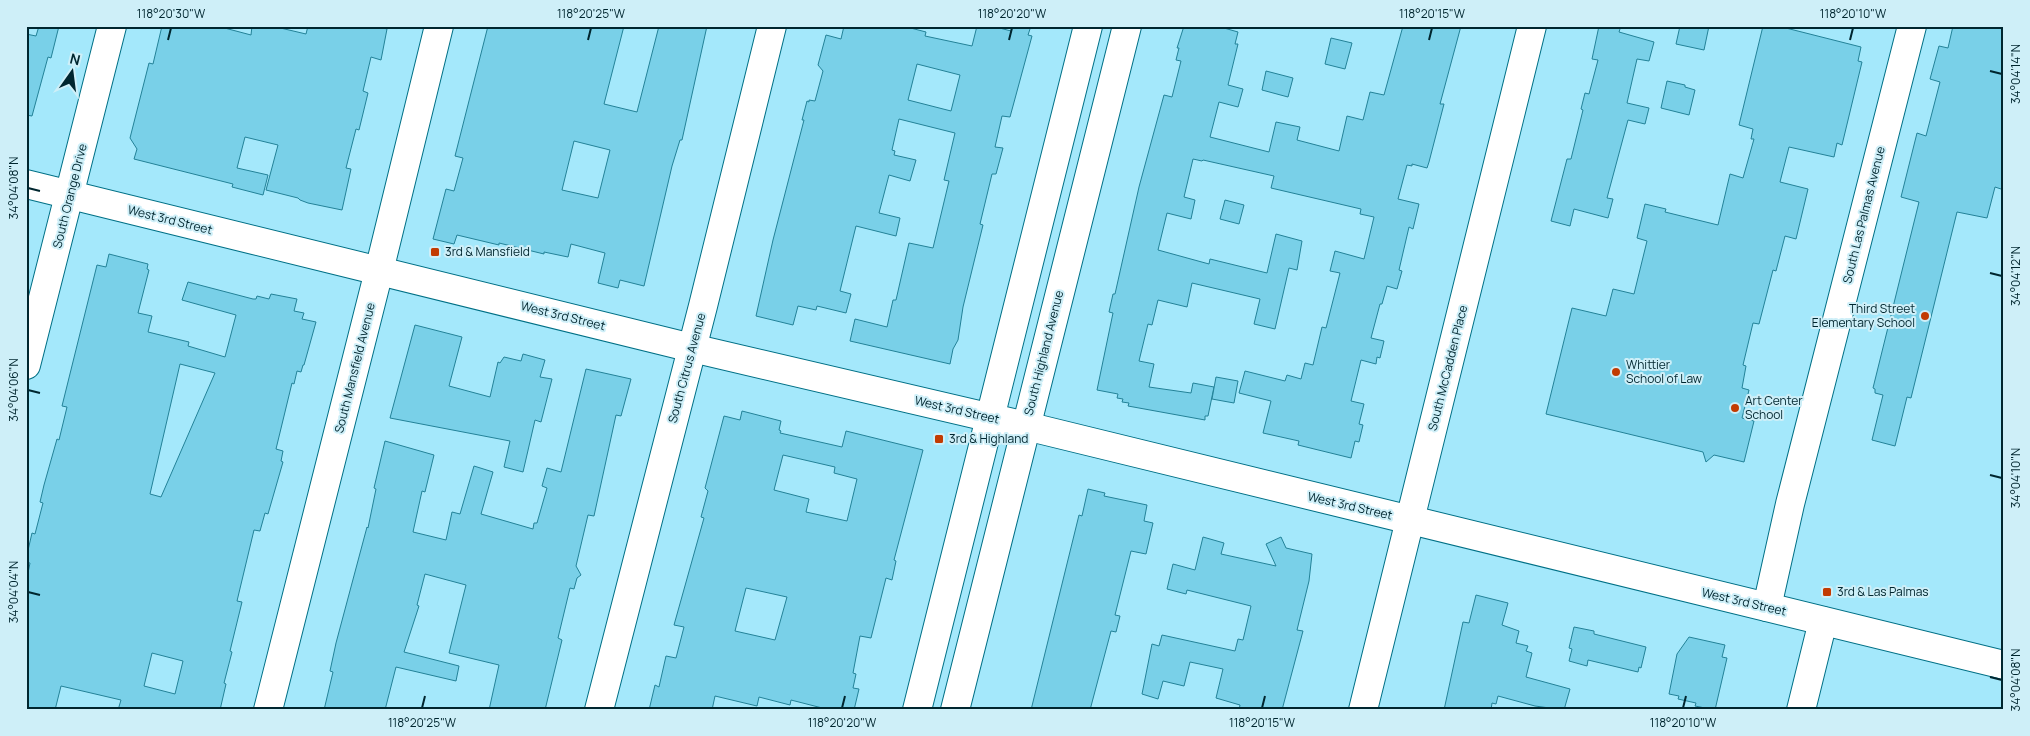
<svg xmlns="http://www.w3.org/2000/svg" width="2030" height="736" font-family="Manrope,sans-serif">
	<style>
		.building { fill: #79d0e8; stroke: #238298; fill-rule: evenodd }
		.lines { fill: none; stroke-linecap: round; stroke-linejoin: round }
		.minor-casing { stroke: #007086; stroke-width: 30 }
		.major-casing { stroke: #007086; stroke-width: 30 }
		.minor { stroke: #fff; stroke-width: 28 }
		.major { stroke: #fff; stroke-width: 28 }
		.ticks { fill: none; stroke: #00262f; stroke-width: 2 }
		.poi-dot { fill: #c23b02; stroke: #ceeff8; stroke-width: 2 }
		.labels { text-anchor: middle; stroke-width: 4; stroke-linejoin: round; paint-order: stroke }
		.street-label { font-size: 12px; fill: #00262f; stroke: #ceeff8 }
		.poi-label { font-size: 12px; fill: #00262f; stroke: #ceeff8; text-anchor: start }
		.neatline { fill: none; stroke: #00262f; stroke-width: 2 }
		.ticks-label { font-size: 12px; text-anchor: middle; fill: #00262f }
	</style>
	<rect width="100%" height="100%" fill="#a4e8fb"/>
	<g class="building">
		<polygon points="39,26 59,26 51,58 48,57 32,116 26,115 26,34 36,36"/>
		<polygon points="162,26 217,26 251,35 252,26 272,26 306,34 308,26 376,26 387,29 381,60 371,57 363,91 368,93 359,130 356,129 346,168 351,169 342,210 308,203 300,200 298,198 266,190 278,145 245,137 237,168 268,175 263,195 232,187 233,184 134,159 137,149 130,138 149,63 153,64"/>
		<path d="M488,26H624L604,104L637,112L659,26H707L682,140H680L672,166L644,286L620,280L618,288L598,283L605,253L571,244L568,257L544,252V254L499,243V245L457,235L454,244L433,239L446,189L454,191L463,158L455,156ZM574,141L610,150L598,198L562,190Z"/>
		<path d="M844,26H903L926,32L925,36L972,46L977,26H992L1011,31L1012,26H1031L1028,35L1032,36L1010,117L1002,116L995,147L1003,148L996,174H992L980,224L983,225L963,307L958,340L953,349L950,364L850,341L855,319L887,327L893,300H896L909,243L933,248L949,181L944,180L955,133L899,119L892,150L895,151L894,155L916,160L910,181L889,175L879,213L900,218L896,236L856,226L840,291L851,294L846,313L817,306L816,310L798,306L793,325L756,316L773,240L804,120H802L807,101L809,102V100L815,101L823,71L818,65L826,35L841,39ZM917,64L960,75L951,111L908,100Z"/>
		<polygon points="1184,26 1217,26 1238,32 1235,44 1238,44 1228,85 1243,89 1238,107 1219,102 1210,137 1269,152 1276,122 1300,127 1297,140 1339,151 1347,116 1363,120 1370,92 1384,95 1403,26 1461,26 1440,104 1444,104 1429,162 1427,168 1412,164 1412,166 1407,165 1398,199 1419,204 1413,229 1409,227 1399,270 1402,271 1397,289 1387,286 1382,304 1380,304 1371,338 1384,341 1380,358 1377,357 1376,364 1361,360 1351,401 1364,404 1359,424 1363,425 1359,442 1355,441 1351,458 1298,445 1299,441 1263,433 1271,401 1239,393 1245,371 1285,381 1287,375 1301,379 1305,363 1313,365 1322,327 1326,328 1340,273 1330,271 1335,251 1364,259 1374,217 1360,214 1361,209 1271,188 1274,176 1203,160 1202,161 1193,159 1184,197 1195,200 1191,219 1167,213 1158,250 1209,264 1210,259 1267,273 1276,234 1302,241 1297,270 1289,268 1275,329 1254,324 1260,299 1192,283 1187,307 1158,300 1152,325 1148,324 1139,361 1154,364 1149,387 1191,393 1193,383 1214,387 1208,416 1205,416 1205,420 1128,406 1129,403 1122,402 1123,399 1117,398 1118,394 1097,390 1113,313 1109,312 1113,294 1115,294 1139,187 1164,95 1172,97 1181,61 1176,60 1179,48 1177,48"/>
		<polygon points="1599,26 1621,26 1619,32 1654,42 1649,61 1637,59 1627,103 1649,108 1645,124 1628,120 1607,198 1613,199 1608,218 1574,209 1570,226 1551,221 1567,159 1571,159 1583,110 1581,109 1585,93 1589,94 1598,60 1592,59"/>
		<polygon points="1680,26 1709,26 1704,50 1676,44"/>
		<polygon points="1763,26 1778,26 1861,47 1858,61 1862,62 1842,145 1837,143 1834,157 1789,147 1780,182 1808,189 1796,239 1785,236 1776,271 1773,270 1759,324 1753,323 1743,365 1746,366 1742,388 1749,390 1742,418 1754,421 1744,462 1714,455 1706,462 1703,452 1546,414 1572,308 1606,316 1613,289 1634,294 1647,241 1637,238 1645,204 1666,209 1665,212 1718,225 1730,174 1743,178 1754,139 1751,139 1753,129 1739,125"/>
		<polygon points="1953,26 2004,26 2004,190 1995,187 1987,218 1957,212 1911,398 1907,397 1895,446 1872,440 1883,395 1875,393 1875,389 1873,388 1919,202 1901,197 1917,133 1926,136 1940,82 1930,79 1939,46 1948,48"/>
		<polygon points="1331,38 1352,43 1345,69 1325,64"/>
		<polygon points="1266,71 1293,78 1288,97 1262,90"/>
		<polygon points="1667,81 1685,85 1685,87 1695,90 1689,115 1661,108"/>
		<polygon points="1225,200 1244,205 1239,224 1220,219"/>
		<path d="M109,254L148,264L147,269L149,270L138,313L152,316L148,332L189,342L188,346L225,357L236,315L182,300L188,282L253,299H256L257,296L269,299L271,294L297,299L294,311L304,313L302,319L316,322L304,365H303L301,372L297,371L294,384L292,383L276,449L283,451L281,461L283,462L268,514L265,513L260,531L254,530L237,601L242,602L230,651L232,652L224,683L226,684L220,710H118L121,700L61,686L55,710H26V583L30,563L26,562V559L32,533L35,534L43,503L40,502L44,485L57,439L59,440L67,407L62,406L97,265L106,267ZM180,364L215,373L161,497L150,494ZM152,653L183,661L175,694L144,686Z"/>
		<polygon points="415,325 462,337 449,386 490,397 498,362 500,363 504,357 521,361 523,354 545,360 540,377 552,379 541,422 535,420 523,472 504,467 510,441 390,418"/>
		<polygon points="586,369 631,379 621,416 616,415 594,516 588,515 576,566 581,575 577,578 574,589 570,588 558,638 562,640 545,710 489,710 499,665 449,653 466,585 425,574 417,605 419,606 404,652 459,666 456,681 396,667 385,710 324,710 333,672 330,671 336,643 367,527 368,528 376,489 374,488 385,441 434,455 425,492 422,491 413,532 446,540 452,512 460,514 474,466 493,472 481,514 533,529 534,523 537,523 547,488 542,486 547,468 561,472"/>
		<polygon points="1216,377 1238,381 1234,403 1212,399"/>
		<path d="M742,411L781,421L779,430L781,431L780,433L842,447L846,431L923,450L894,560L896,561L892,580L886,578L871,638L860,636L853,673L856,674L853,688L859,689L854,710H830L791,700L790,705L759,697L757,706L715,696L712,710H649L655,685L659,687L666,656L676,658L684,627L674,625L704,518L701,517L708,491L705,488L724,416L740,420ZM783,455L835,467L834,473L857,479L847,521L806,512L809,499L774,490ZM746,588L787,597L775,640L735,631Z"/>
		<polygon points="1088,489 1105,493 1104,496 1147,505 1144,521 1153,523 1146,554 1131,551 1115,615 1120,616 1116,632 1111,631 1090,710 1031,710 1079,515 1082,516"/>
		<polygon points="1203,537 1224,543 1221,554 1276,566 1266,544 1281,537 1286,548 1312,554 1309,581 1297,630 1303,631 1282,710 1239,710 1240,705 1216,698 1223,669 1190,662 1184,686 1163,681 1158,699 1142,694 1152,644 1159,646 1162,635 1235,651 1238,639 1243,640 1251,606 1187,590 1186,594 1167,589 1173,564 1195,570"/>
		<polygon points="1476,595 1508,603 1502,625 1519,631 1516,643 1528,646 1526,651 1532,653 1526,677 1570,689 1564,710 1535,706 1498,696 1496,704 1492,703 1491,710 1444,710 1463,622 1469,623"/>
		<polygon points="1574,627 1594,631 1594,634 1646,647 1641,668 1639,667 1638,672 1588,660 1587,666 1569,661 1572,649 1569,648"/>
		<polygon points="1689,637 1725,645 1722,657 1727,658 1715,710 1695,706 1696,703 1678,699 1679,696 1669,694 1677,654"/>
	</g>
	<g class="lines">
		<g class="minor-casing">
			<g id="minor">
				<polyline points="26,365 112,26"/>
				<polyline points="1767,607 1790,504 1912,26"/>
				<polyline points="268,710 379,271 439,26"/>
				<polyline points="599,710 703,306 772,26"/>
				<polyline points="1363,710 1532,26"/>
				<polyline points="1801,710 1823,621"/>
			</g>
		</g>
		<g class="major-casing">
			<g id="major">
				<polyline points="26,184 692,348 1026,426 2004,665"/>
				<polyline points="917,710 1088,26"/>
				<polyline points="955,710 1127,26"/>
			</g>
		</g>
		<use href="#minor" class="minor"/>
		<use href="#major" class="major"/>
	</g>
	<path class="ticks" d="M168,40L171,28M588,40L591,28M1009,40L1012,28M1429,40L1432,28M1850,40L1853,28M1990,71L2002,74M28,188L40,191M1990,273L2002,276M28,390L40,393M1990,475L2002,478M28,592L40,595M1990,677L2002,680M422,708L425,696M842,708L845,696M1262,708L1265,696M1683,708L1686,696"/>
	<g class="poi-dot">
		<rect x="430" y="247" width="10" height="10" rx="2.5"/>
		<circle cx="1925" cy="316" r="5"/>
		<circle cx="1616" cy="372" r="5"/>
		<circle cx="1735" cy="408" r="5"/>
		<rect x="934" y="434" width="10" height="10" rx="2.5"/>
		<rect x="1822" y="587" width="10" height="10" rx="2.5"/>
	</g>
	<g class="labels">
		<g class="street-label">
			<text transform="translate(70 196) rotate(-76)" y="4">South Orange Drive</text>
			<text transform="translate(1864 215) rotate(-76)" y="4">South Las Palmas Avenue</text>
			<text transform="translate(170 220) rotate(14)" y="4">West 3rd Street</text>
			<text transform="translate(563 316) rotate(14)" y="4">West 3rd Street</text>
			<text transform="translate(1044 353) rotate(-76)" y="4">South Highland Avenue</text>
			<text transform="translate(355 368) rotate(-76)" y="4">South Mansfield Avenue</text>
			<text transform="translate(687 368) rotate(-75)" y="4">South Citrus Avenue</text>
			<text transform="translate(1448 368) rotate(-76)" y="4">South McCadden Place</text>
			<text transform="translate(957 410) rotate(13)" y="4">West 3rd Street</text>
			<text transform="translate(1350 506) rotate(13)" y="4">West 3rd Street</text>
			<text transform="translate(1744 602) rotate(13)" y="4">West 3rd Street</text>
		</g>
		<g class="poi-label">
			<text x="445" y="256">3rd &amp; Mansfield</text>
			<text x="1915" y="313" text-anchor="end">Third Street<tspan x="1915" dy="14">Elementary School</tspan></text>
			<text x="1626" y="369">Whittier<tspan x="1626" dy="14">School of Law</tspan></text>
			<text x="1745" y="405">Art Center<tspan x="1745" dy="14">School</tspan></text>
			<text x="949" y="443">3rd &amp; Highland</text>
			<text x="1837" y="596">3rd &amp; Las Palmas</text>
		</g>
	</g>
	<rect width="2030" height="736" fill="none" stroke="#ceeff8" stroke-width="55"/>
	<g transform="translate(72 72) rotate(14)" stroke="#ceeff8" stroke-width="4" paint-order="stroke">
	<path d="M0-4L9 19L0 12L-9 19Z" fill="#00262f"/>
	<text y="-8" font-size="14" font-weight="bold" text-anchor="middle" fill="#00262f">N</text>
	</g>
	<rect x="28" y="28" width="1974" height="680" class="neatline"/>
	<g class="ticks-label">
		<text x="171" y="18">118°20'30"W</text>
		<text x="591" y="18">118°20'25"W</text>
		<text x="1012" y="18">118°20'20"W</text>
		<text x="1432" y="18">118°20'15"W</text>
		<text x="1853" y="18">118°20'10"W</text>
		<text transform="translate(2016 74) rotate(-90)" y="4">34°04'14"N</text>
		<text transform="translate(14 188) rotate(-90)" y="4">34°04'08"N</text>
		<text transform="translate(2016 276) rotate(-90)" y="4">34°04'12"N</text>
		<text transform="translate(14 390) rotate(-90)" y="4">34°04'06"N</text>
		<text transform="translate(2016 478) rotate(-90)" y="4">34°04'10"N</text>
		<text transform="translate(14 592) rotate(-90)" y="4">34°04'04"N</text>
		<text transform="translate(2016 680) rotate(-90)" y="4">34°04'08"N</text>
		<text x="422" y="727">118°20'25"W</text>
		<text x="842" y="727">118°20'20"W</text>
		<text x="1262" y="727">118°20'15"W</text>
		<text x="1683" y="727">118°20'10"W</text>
	</g>
</svg>
